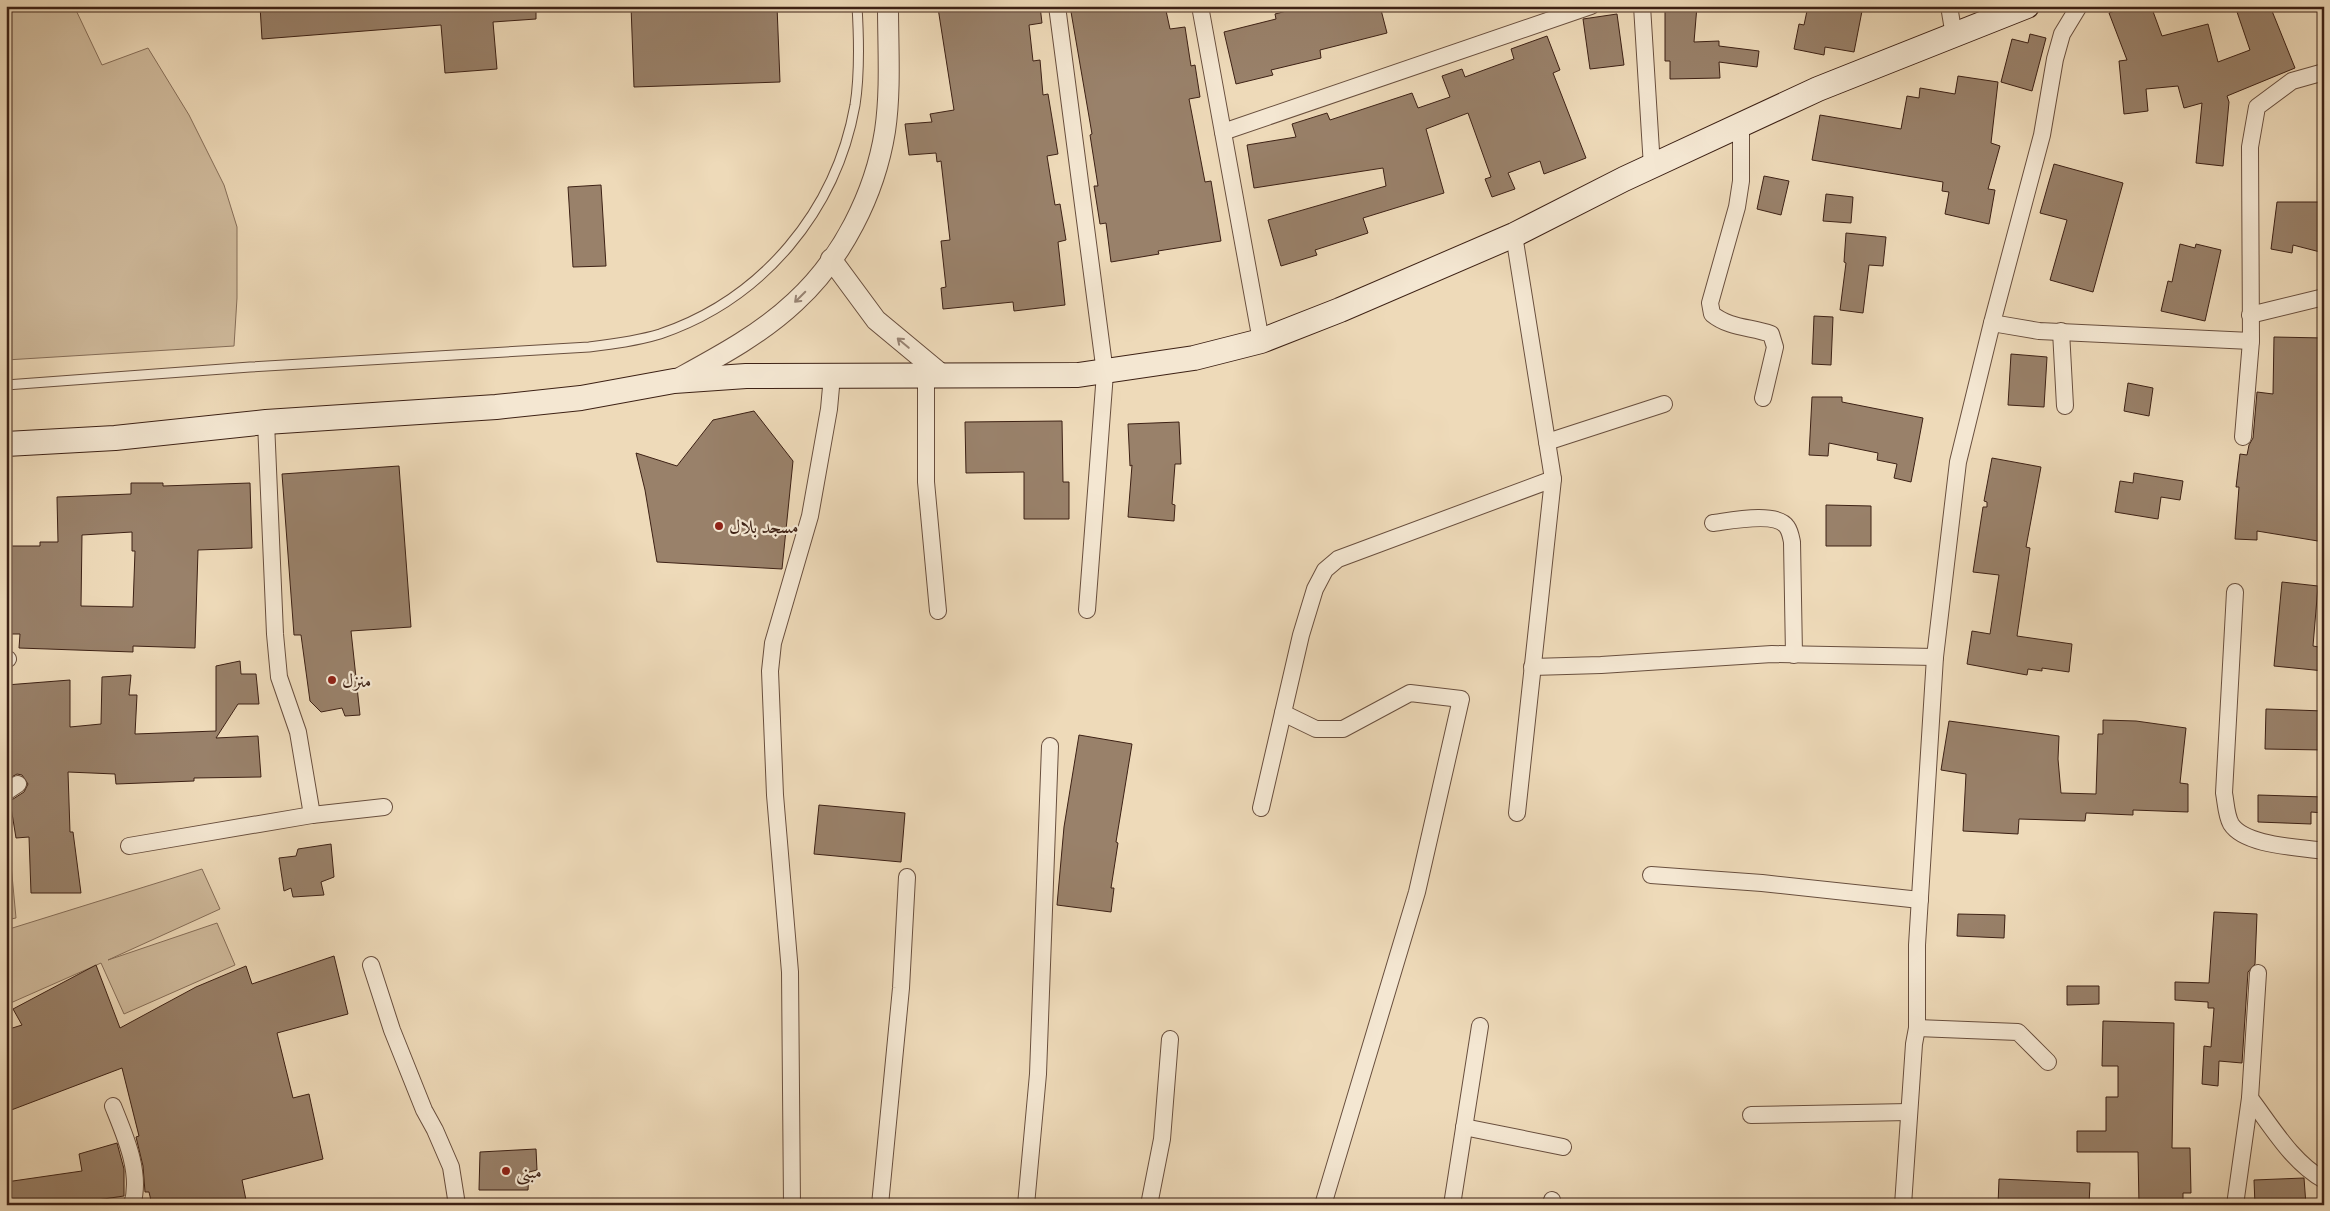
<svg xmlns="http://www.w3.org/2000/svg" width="2330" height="1211" font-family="'IM FELL Great Primer',Amiri,serif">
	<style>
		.green { fill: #d0bb9d; stroke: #866e59 }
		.building { fill: #99816a; stroke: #3d2115; fill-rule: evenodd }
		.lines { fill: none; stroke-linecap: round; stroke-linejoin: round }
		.service-casing { stroke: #694f3e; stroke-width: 11 }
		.minor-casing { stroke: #694f3e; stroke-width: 18 }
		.tertiary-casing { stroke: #694f3e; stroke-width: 22 }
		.secondary-casing { stroke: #3d2115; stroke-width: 26 }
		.service { stroke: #f4e7d2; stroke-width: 9 }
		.minor { stroke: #f4e7d2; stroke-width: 16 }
		.tertiary { stroke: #f4e7d2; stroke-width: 20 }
		.secondary { stroke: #f4e7d2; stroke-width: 24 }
		.oneway { stroke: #988474 }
		.poi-dot { fill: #8f2418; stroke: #f4e7d2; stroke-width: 2 }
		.labels { text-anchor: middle; stroke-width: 4.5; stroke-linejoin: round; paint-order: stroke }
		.poi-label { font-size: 19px; fill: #3d2115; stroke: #f4e7d2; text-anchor: start }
	</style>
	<rect width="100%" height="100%" fill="#eedab9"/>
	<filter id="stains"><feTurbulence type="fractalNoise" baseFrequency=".004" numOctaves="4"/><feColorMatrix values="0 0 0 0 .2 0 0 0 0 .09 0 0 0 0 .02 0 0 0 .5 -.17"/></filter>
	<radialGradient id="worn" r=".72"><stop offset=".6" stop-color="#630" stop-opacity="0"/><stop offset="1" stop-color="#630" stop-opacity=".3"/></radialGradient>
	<g class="green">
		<polygon points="6,6 74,6 102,65 148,48 189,115 224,185 237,227 237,298 234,346 6,360"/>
		<polygon points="6,843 9,843 16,918 6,920"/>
		<polygon points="202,869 220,909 108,960 217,923 235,965 124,1014 101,963 6,1005 6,930"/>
	</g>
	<g class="building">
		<polygon points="260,6 536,6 536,19 493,22 497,69 445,73 441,25 262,39"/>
		<polygon points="631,6 777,6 780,82 634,87"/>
		<polygon points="948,6 1040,6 1042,23 1029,25 1033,61 1040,60 1043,95 1048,94 1058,154 1047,156 1055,205 1060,204 1066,240 1058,242 1065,305 1014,311 1013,302 943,309 941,288 946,287 941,241 950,240 941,161 937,162 936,153 909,155 905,124 932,122 930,114 954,110 938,8"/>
		<polygon points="1070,6 1165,6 1170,29 1185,27 1191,66 1195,65 1200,97 1189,99 1205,182 1211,181 1221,241 1158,251 1159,254 1111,262 1106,223 1100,224 1094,186 1098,186 1090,135 1092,134"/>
		<polygon points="1306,6 1380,6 1387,33 1320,50 1321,58 1271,70 1273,75 1236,84 1224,32 1276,19 1275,14"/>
		<polygon points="1665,6 1697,6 1694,42 1719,41 1719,46 1759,51 1757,67 1719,62 1720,78 1670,79 1670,61 1665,61"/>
		<polygon points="1808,6 1863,6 1854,52 1825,47 1824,55 1794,49 1799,24 1804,25"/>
		<polygon points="2129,6 2151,6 2162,36 2208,24 2218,62 2250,50 2235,6 2270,6 2295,68 2227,96 2229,102 2223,166 2196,163 2202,103 2184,108 2178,86 2146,89 2148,111 2124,114 2119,61 2127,60 2109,13"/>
		<polygon points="1617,14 1624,65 1590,69 1583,19"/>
		<polygon points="2030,34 2046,38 2032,91 2001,82 2012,39 2028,43"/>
		<polygon points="1547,36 1560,70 1553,73 1586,158 1544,174 1540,161 1508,173 1515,189 1492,197 1485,179 1491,177 1468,113 1426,129 1444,193 1363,218 1368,233 1315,250 1317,255 1281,266 1268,220 1386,186 1383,168 1254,188 1247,145 1296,137 1292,124 1327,113 1330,120 1412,93 1418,108 1450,97 1442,76 1462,69 1465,77 1514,59 1511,49"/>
		<polygon points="1958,76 1998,82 1991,143 2000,146 1988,189 1995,190 1989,224 1945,214 1949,192 1942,191 1943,182 1812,160 1820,115 1901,129 1907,96 1919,98 1920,88 1955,94"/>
		<polygon points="2054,164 2123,183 2093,292 2050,280 2067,220 2040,213"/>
		<polygon points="1764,176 1789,181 1781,215 1757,209"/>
		<polygon points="601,185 606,266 573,267 568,187"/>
		<polygon points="1826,194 1853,197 1851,223 1823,221"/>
		<polygon points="2277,202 2324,202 2324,253 2293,245 2292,253 2271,249"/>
		<polygon points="1846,233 1886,237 1883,266 1869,265 1863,313 1840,310 1846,263 1844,262"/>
		<polygon points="2180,244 2195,248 2196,244 2221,250 2205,321 2161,311 2168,281 2172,282"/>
		<polygon points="1814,316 1833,317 1831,365 1812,364"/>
		<polygon points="2274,337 2324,338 2324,542 2257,531 2257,540 2235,539 2239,487 2236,487 2240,454 2247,455 2249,445 2253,438 2257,392 2273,394"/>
		<polygon points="2011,354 2047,357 2044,407 2008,405"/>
		<polygon points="2128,383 2153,388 2149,416 2124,411"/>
		<polygon points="1812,397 1842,397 1842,402 1923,418 1911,482 1894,478 1897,464 1877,460 1878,453 1829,443 1828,456 1809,455"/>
		<polygon points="754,411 793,461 782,569 657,562 645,490 636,453 677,466 713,420"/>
		<polygon points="1062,421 1063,482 1069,482 1069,519 1024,519 1024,472 966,473 965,422"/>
		<polygon points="1179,422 1181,464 1175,464 1172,504 1175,505 1174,521 1128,517 1132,465 1130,466 1128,424"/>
		<polygon points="1992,458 2041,467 2026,547 2030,548 2017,636 2072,644 2069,672 2042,668 2042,671 2028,669 2027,675 1967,664 1972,631 1990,634 1999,575 1973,572 1983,507 1987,507 1987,502 1984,501"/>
		<polygon points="399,466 411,627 351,631 360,715 345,716 342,708 321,712 310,701 301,635 294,635 282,474"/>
		<polygon points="2134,473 2183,481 2180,500 2161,497 2158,519 2115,512 2120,481 2133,483"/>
		<path d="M131,483H163V486L250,483L252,548L198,550L195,648L133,646V652L19,648L20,634H6V546H40V542H58L57,497L131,494ZM132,532V551H135L133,607L81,606L82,535Z"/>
		<polygon points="1826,505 1871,506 1871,546 1826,546"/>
		<polygon points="2282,582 2318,586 2313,646 2324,648 2324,671 2274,666"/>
		<polygon points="240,661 241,674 256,674 259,704 238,704 216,738 258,736 261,777 194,778 194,781 116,784 115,774 68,772 70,832 73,832 81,893 31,893 29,837 16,838 10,801 24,792 28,784 22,775 17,774 8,779 6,685 70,680 70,727 101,724 102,677 131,675 129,695 137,695 135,734 216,731 216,666"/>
		<polygon points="2266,709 2324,711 2324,750 2265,749"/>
		<polygon points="2103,720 2136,721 2186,728 2180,783 2188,784 2188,812 2133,810 2133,815 2086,813 2085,821 2019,819 2018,834 1963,831 1966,774 1941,770 1949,721 2059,736 2058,759 2061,793 2096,794 2098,734 2103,734"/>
		<polygon points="1079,735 1132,744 1116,842 1118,843 1111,888 1114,888 1111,912 1057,905 1064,827"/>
		<polygon points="2258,795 2324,797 2324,813 2311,812 2311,824 2258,822"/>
		<polygon points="819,805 905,813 901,862 814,854"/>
		<polygon points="331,844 334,877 321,882 324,895 293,897 291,888 284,891 279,858 296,856 298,849"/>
		<polygon points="2214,912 2257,914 2255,964 2248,972 2242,1063 2219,1061 2218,1086 2202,1084 2204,1046 2211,1047 2214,1008 2208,1008 2208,1002 2175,1000 2175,982 2209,983"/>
		<polygon points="1958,914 2005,915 2004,938 1957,936"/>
		<polygon points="334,956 348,1014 277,1033 293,1098 309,1094 323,1159 242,1180 247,1205 152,1205 149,1192 145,1192 143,1166 136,1137 139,1136 122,1068 6,1112 6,1030 22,1025 13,1009 96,965 120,1028 196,987 246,966 252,984"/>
		<polygon points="2067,986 2099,986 2099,1004 2067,1005"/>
		<polygon points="2103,1021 2174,1023 2172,1148 2190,1148 2191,1193 2183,1193 2183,1205 2139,1205 2138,1152 2077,1152 2077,1131 2106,1131 2106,1097 2118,1097 2118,1066 2102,1066"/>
		<polygon points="117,1143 124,1169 124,1196 83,1202 84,1205 6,1205 6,1182 82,1171 79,1154"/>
		<polygon points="536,1149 537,1170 529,1172 528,1190 479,1190 480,1152"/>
		<polygon points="2304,1178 2306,1205 2255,1205 2254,1180"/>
		<polygon points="1999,1179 2090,1183 2089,1205 1998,1205"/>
	</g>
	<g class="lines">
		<g class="service-casing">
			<path id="service" d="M6,385L250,367L589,347C613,344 637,341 660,334C763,299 836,211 855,105C860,73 859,39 857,6"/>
		</g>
		<g class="minor-casing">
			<g id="minor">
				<polyline points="1057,6 1105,373 1087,610"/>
				<polyline points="1200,6 1261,341"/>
				<polyline points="1642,6 1652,167"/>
				<polyline points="1949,6 1954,36"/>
				<path d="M1741,125V181L1737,207L1710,303L1712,314C1729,328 1751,327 1771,334L1775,347L1763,398"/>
				<polyline points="1223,132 1591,6"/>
				<polyline points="2250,315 2324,297"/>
				<polyline points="1992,323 2039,331 2251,341"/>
				<polyline points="2061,331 2065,406"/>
				<polyline points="926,375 926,482 938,611"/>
				<polyline points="266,422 275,634 279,677 298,732 312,815"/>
				<polyline points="2243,437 2251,341 2250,147 2257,107 2292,81 2324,72"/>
				<polyline points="1547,442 1664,404"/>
				<path d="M1713,523C1729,521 1777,511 1787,527C1790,531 1791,537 1792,542L1794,655"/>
				<path d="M2235,592L2224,793C2226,803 2226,815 2231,824C2245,846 2299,847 2324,851"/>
				<polyline points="6,660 8,659"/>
				<polyline points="1532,667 1601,665 1772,654 1935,657"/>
				<polyline points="1283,713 1316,729 1343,729 1410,693 1461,699 1417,892 1323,1205"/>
				<polyline points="6,792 18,784"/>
				<polyline points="1261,808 1301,635 1315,589 1325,570 1338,559 1553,479 1514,235"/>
				<polyline points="1517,813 1553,479"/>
				<polyline points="129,846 312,815 384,807"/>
				<polyline points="1651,875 1762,883 1920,900"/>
				<polyline points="371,965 392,1030 424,1110 435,1130 451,1167 457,1205"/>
				<polyline points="1917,1028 2018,1032 2048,1062"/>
				<path d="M2250,1098C2272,1127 2292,1162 2324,1180"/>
				<path d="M113,1106C125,1136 142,1173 132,1205"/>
				<polyline points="1751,1115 1909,1112"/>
				<polyline points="1464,1127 1563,1147"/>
				<polyline points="792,1205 790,972 775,795 770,671 773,643 810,516 829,409 832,376"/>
				<polyline points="880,1205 901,988 907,877"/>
				<polyline points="1026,1205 1038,1074 1050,746"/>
				<polyline points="1149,1205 1162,1139 1170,1039"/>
				<polyline points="1452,1205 1480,1026"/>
				<polyline points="1551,1205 1552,1200"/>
				<polyline points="1903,1205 1914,1044 1917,1028 1917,945 1935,657 1958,462 1992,323 2042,135 2055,59 2062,34 2079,6"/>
				<polyline points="2235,1205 2250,1098 2258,973"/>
			</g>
		</g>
		<g class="tertiary-casing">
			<g id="tertiary">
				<polyline points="831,259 876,320 941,374"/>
				<path d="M674,381C716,358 760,335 795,302C842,259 875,194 885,131C891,91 888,47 888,6"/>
			</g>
		</g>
		<g class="secondary-casing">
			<polyline id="secondary" points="6,444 115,438 266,422 496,407 581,398 674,381 746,376 1078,375 1194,358 1261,341 1340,310 1514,235 1624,179 1818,89 2027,6"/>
		</g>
		<use href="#service" class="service"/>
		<use href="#minor" class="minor"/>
		<use href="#tertiary" class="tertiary"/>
		<use href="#secondary" class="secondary"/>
	</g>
	<defs><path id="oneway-shaft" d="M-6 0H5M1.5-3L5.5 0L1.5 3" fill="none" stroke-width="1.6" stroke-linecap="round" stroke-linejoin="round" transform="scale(1.25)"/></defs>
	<g class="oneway">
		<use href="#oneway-shaft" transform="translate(800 297) rotate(135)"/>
		<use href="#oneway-shaft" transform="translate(903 343) rotate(-140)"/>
	</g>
	<g class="poi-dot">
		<circle cx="719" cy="526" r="5"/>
		<circle cx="332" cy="680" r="5"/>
		<circle cx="506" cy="1171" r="5"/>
	</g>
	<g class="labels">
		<g class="poi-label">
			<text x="729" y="533">مسجد بلال</text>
			<text x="342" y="687">منزل</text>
			<text x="516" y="1178">مبنى</text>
		</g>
	</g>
	<rect width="2330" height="1211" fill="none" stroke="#eedab9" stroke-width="25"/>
	<rect x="8" y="8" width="2315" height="1196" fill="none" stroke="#3d2115" stroke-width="2.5"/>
	<rect x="12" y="12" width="2305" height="1186" fill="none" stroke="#3d2115"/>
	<rect width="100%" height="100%" filter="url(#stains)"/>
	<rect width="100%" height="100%" fill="url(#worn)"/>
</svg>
